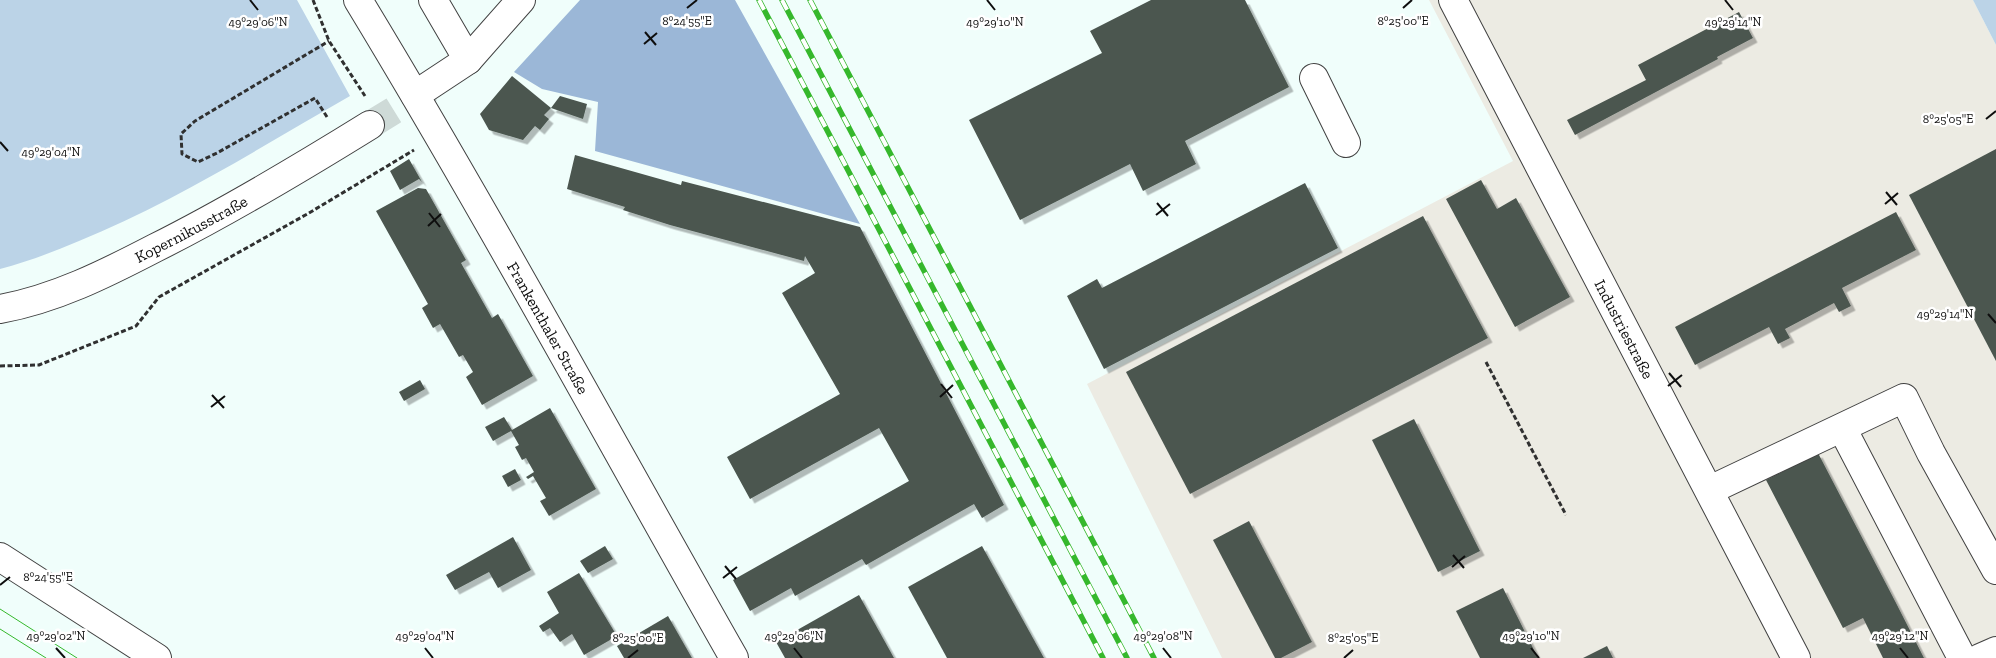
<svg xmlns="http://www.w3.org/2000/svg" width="1996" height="658" font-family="'Zilla Slab',serif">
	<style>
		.industrial { fill: #ecebe3 }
		.green { fill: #bbd3e7 }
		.forest { fill: #9bb7d7 }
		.building { fill: #4b564f; filter: url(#shadow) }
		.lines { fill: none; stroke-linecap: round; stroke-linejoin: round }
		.minor-tunnel { stroke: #cedad7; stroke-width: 28; stroke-dasharray: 28 14; stroke-linecap: butt }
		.minor-casing { stroke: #414141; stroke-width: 30 }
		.path { stroke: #303030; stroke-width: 3; stroke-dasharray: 5 2.5; stroke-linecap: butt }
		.minor { stroke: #fff; stroke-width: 28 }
		.tram { stroke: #36b82c; stroke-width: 1 }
		.rail-casing { stroke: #36b82c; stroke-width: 5.5 }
		.rail { stroke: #fff; stroke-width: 4; stroke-dasharray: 11; stroke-linecap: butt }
		.ticks { fill: none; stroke: #0e0e0e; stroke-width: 2 }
		.labels { text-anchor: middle; stroke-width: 5; stroke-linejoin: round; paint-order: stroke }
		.street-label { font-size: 16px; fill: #0e0e0e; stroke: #fff }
		.ticks-label { font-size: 12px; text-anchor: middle; fill: #0e0e0e; stroke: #fff; stroke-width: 5; stroke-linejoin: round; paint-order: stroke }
	</style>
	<defs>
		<filter id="shadow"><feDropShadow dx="4.5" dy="4.5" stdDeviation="0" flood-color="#0004"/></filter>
	</defs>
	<rect width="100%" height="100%" fill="#f0fefb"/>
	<polygon class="industrial" points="1429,0 1973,0 1996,45 1996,658 1222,658 1087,384 1513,161"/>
	<g class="green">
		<path d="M0,0H297L350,96C261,147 174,202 79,241C53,252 27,262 0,269Z"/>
		<polygon points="1973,0 1996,0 1996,45"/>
	</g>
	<polygon class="forest" points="580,0 735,0 860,224 595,151 598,102 542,89 514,72"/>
	<g class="building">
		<polygon points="1151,0 1245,0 1289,87 1185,141 1196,164 1143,191 1130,164 1020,220 969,120 1102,53 1090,31"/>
		<polygon points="1739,12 1753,38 1717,57 1718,59 1575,135 1567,120 1646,80 1638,65"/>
		<polygon points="512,76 551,108 544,115 549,119 540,130 535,126 523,140 489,130 480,114"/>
		<polygon points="560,96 587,104 583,119 551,108"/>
		<polygon points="1996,149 1996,361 1909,195"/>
		<polygon points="575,155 681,185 682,181 860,227 1004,505 982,518 974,504 866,565 862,559 795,596 791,588 750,611 733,580 909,481 879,428 750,499 727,457 840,394 782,293 815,273 805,256 804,261 670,225 623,210 625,207 567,189"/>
		<polygon points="409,159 422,182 419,179 400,190 390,171"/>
		<polygon points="1481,180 1497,209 1516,198 1570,297 1515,327 1446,199"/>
		<polygon points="1305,183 1338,248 1104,369 1067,296 1097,279 1102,288"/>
		<polygon points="418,188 426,189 466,260 461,263 492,318 498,314 533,376 482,405 466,377 473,372 463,355 459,357 440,324 433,328 422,308 428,304 376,211"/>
		<polygon points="1896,212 1916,250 1842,288 1851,306 1839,312 1834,303 1785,329 1790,338 1778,344 1769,327 1695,365 1675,327"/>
		<polygon points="1423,216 1488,338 1190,494 1126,372"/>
		<polygon points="420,380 425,389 404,401 399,392"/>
		<polygon points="550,408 596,489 549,516 540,501 546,498 533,476 528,479 526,477 534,472 526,458 522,460 515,447 519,445 511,431 493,441 485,427 504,417 512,430"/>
		<polygon points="1414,419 1480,551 1438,572 1372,440"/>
		<polygon points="1818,453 1895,601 1924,658 1883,658 1863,618 1843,628 1766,480"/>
		<polygon points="515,469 521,480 508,487 502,476"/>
		<polygon points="1249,521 1312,642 1281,658 1275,658 1213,540"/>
		<polygon points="513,537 531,570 498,588 489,572 455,590 446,575"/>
		<polygon points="605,546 613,559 588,573 580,561"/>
		<polygon points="982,546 1044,658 947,658 908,587"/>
		<polygon points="579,573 617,636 584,655 572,634 560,642 550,628 543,632 539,626 559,613 547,592"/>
		<polygon points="1503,588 1538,658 1480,658 1456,611"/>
		<polygon points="859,595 894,658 785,658 776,642"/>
		<polygon points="668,616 692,658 624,658 617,646"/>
		<polygon points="1607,646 1613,658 1583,658"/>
	</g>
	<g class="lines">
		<polyline class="minor-tunnel" points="370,125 435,85"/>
		<g class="minor-casing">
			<g id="minor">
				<path id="s1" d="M358,0C489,216 609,438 734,658"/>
				<polyline points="433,0 468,60"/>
				<path id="s2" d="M1453,0L1796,658"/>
				<polyline points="1314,78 1346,143"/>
				<polyline points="415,95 468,60 521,0"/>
				<path id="s3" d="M0,309C55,299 105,274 155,248C229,211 299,169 370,125"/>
				<polyline points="1842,428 1962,658"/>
				<polyline points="1710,490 1904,398 1931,453 1996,570"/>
				<polyline points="0,557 157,658"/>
				<polyline points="1980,658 1996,651"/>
			</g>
		</g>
		<g class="path">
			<polyline points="313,0 329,41 365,96"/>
			<polyline points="327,117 315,98 217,153 198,162 182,154 181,134 195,121 329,41"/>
			<polyline points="1486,362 1566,515"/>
			<polyline points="0,366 39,365 136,326 159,297 309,213 414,150"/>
		</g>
		<use href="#minor" class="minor"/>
		<g class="tram">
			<polyline points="0,609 77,658"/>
			<polyline points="0,629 46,658"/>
		</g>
		<g class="rail-casing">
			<g id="rail">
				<polyline points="759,0 1103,658"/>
				<polyline points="782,0 1127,658"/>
				<polyline points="810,0 1154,658"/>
			</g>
		</g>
		<use href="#rail" class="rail"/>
	</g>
	<path class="ticks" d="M250,0L258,10M987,0L995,10M1725,0L1733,10M687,8L697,0M1403,8L1412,0M645,32L656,45M644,44L657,33M1986,119L1996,111M0,142L8,151M1886,192L1897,205M1157,203L1168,216M1885,204L1898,193M429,213L440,227M1156,215L1170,204M428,226L441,214M1988,314L1996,323M1669,373L1681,387M941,384L952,398M1668,386L1682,375M212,395L224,408M940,397L953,385M211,407L225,396M1453,555L1464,568M725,566L736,579M1452,567L1465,556M723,578L737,567M0,585L10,577M56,648L65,658M425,648L433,658M794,648L802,658M1163,648L1171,658M1531,648L1539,658M1900,648L1908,658M628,658L638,650M1344,658L1353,650"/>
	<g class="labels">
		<g class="street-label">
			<text dy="6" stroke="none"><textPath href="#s3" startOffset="208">Kopernikusstraße</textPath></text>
			<text dy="6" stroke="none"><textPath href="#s1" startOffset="379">Frankenthaler Straße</textPath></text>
			<text dy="6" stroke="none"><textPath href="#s2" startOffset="371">Industriestraße</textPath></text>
		</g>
	</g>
	<g class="ticks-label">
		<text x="687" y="25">8°24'55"E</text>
		<text x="1403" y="25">8°25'00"E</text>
		<text x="258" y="26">49°29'06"N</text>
		<text x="995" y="26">49°29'10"N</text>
		<text x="1733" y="26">49°29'14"N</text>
		<text x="1948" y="123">8°25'05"E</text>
		<text x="51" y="156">49°29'04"N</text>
		<text x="1945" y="318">49°29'14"N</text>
		<text x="48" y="581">8°24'55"E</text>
		<text x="56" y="640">49°29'02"N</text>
		<text x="425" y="640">49°29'04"N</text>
		<text x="794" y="640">49°29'06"N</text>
		<text x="1163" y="640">49°29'08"N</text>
		<text x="1531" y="640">49°29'10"N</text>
		<text x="1900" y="640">49°29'12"N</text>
		<text x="638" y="642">8°25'00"E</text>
		<text x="1353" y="642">8°25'05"E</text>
	</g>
</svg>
